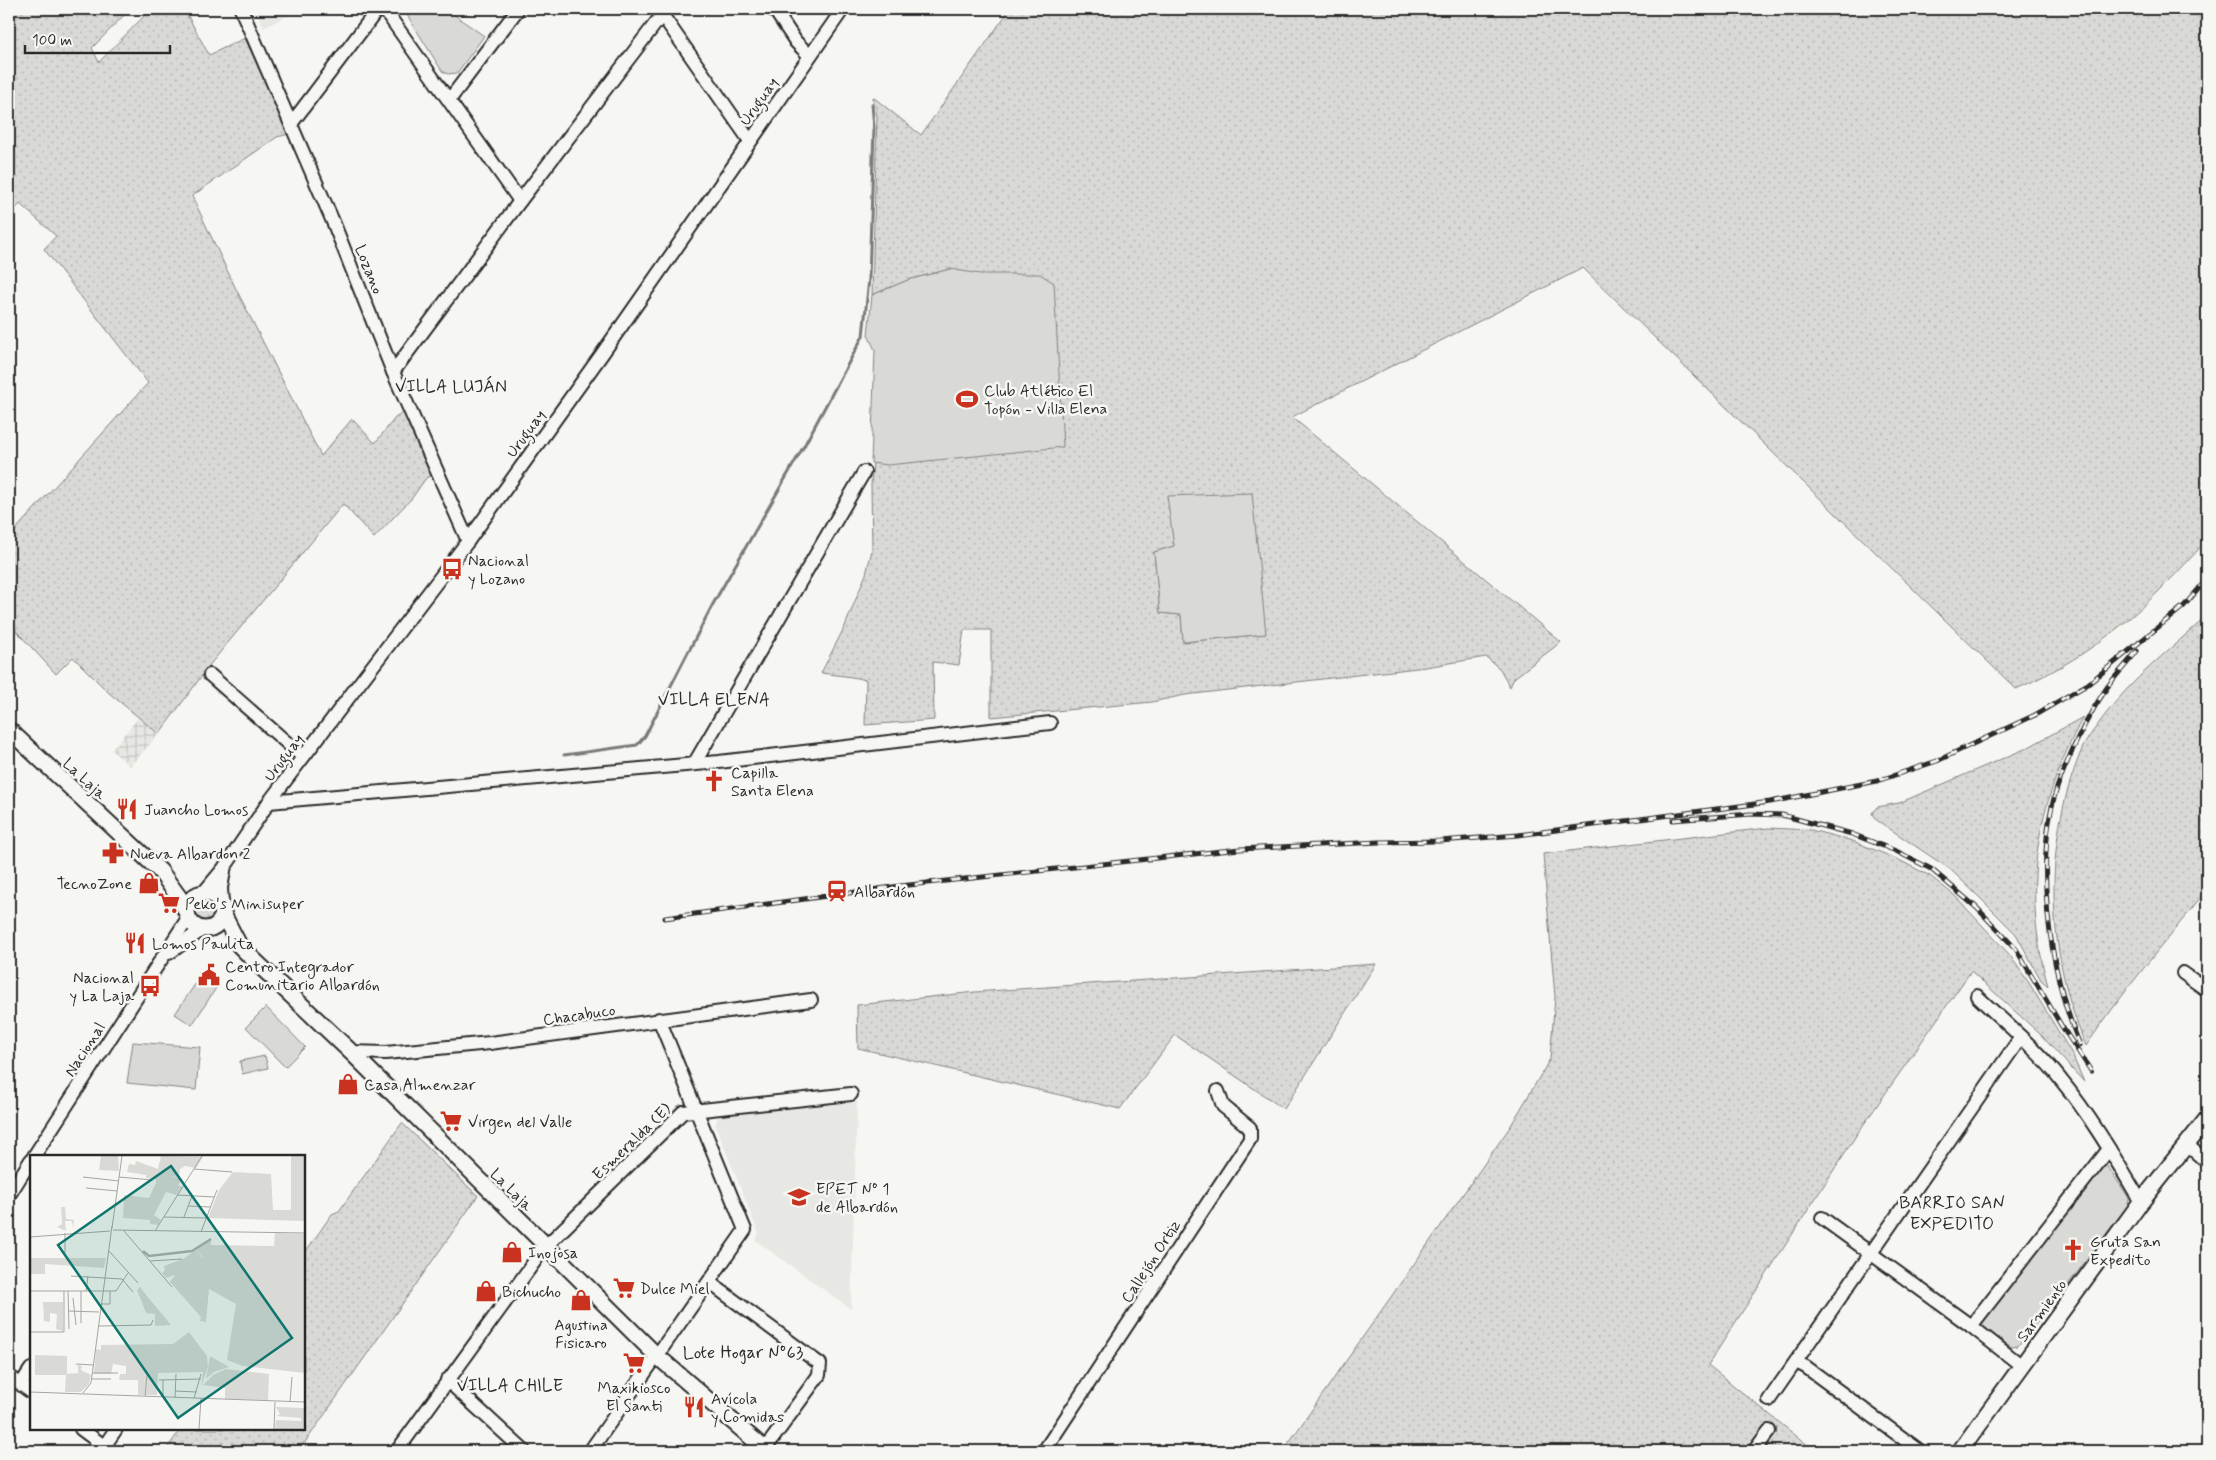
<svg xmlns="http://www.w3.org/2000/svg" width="2216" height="1460" font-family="Mynerve,sans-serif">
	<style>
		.built { fill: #e7e7e3 }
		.industrial { fill: url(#industrial-grid) }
		.grass { fill: url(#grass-dots); stroke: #828280; fill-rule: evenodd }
		.green { fill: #d9d9d5; stroke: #828280 }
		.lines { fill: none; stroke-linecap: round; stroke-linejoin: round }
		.stream { stroke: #7a7a78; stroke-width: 3 }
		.minor-casing { stroke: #2b2b2b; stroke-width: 16 }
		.major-casing { stroke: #2b2b2b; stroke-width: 19 }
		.minor { stroke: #f6f6f2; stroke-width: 12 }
		.major { stroke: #f6f6f2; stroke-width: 15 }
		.rail-casing { stroke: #2b2b2b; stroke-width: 5 }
		.rail { stroke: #f6f6f2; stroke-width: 3; stroke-dasharray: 9; stroke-linecap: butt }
		.labels { text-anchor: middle; stroke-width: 5; stroke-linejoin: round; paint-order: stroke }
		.street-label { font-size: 16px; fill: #2b2b2b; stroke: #f6f6f2 }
		.poi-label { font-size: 16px; fill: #2b2b2b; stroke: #f6f6f2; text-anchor: start }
		.neighbourhood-label { font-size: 18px; fill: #2b2b2b; stroke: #f6f6f2 }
		.inset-river { fill: none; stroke: #aeaeab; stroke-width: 2.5 }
		.inset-road { fill: none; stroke: #a5a5a2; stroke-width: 1 }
		.view { fill: #0f766e; fill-opacity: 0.15; stroke: #0f766e; stroke-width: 2.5 }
		.inset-edge { fill: none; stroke: #2b2b2b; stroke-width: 2.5 }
	</style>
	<defs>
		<pattern id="industrial-grid" width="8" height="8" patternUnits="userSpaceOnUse" patternTransform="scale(1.25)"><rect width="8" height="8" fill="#e7e7e3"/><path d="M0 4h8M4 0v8" fill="none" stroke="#c6c6c3"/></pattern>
		<pattern id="grass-dots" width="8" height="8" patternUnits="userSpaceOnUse" patternTransform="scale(1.25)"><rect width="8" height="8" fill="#d9d9d5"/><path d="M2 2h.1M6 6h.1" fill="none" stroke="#babab7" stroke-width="1.8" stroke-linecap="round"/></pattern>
	</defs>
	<rect width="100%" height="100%" fill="#f6f6f2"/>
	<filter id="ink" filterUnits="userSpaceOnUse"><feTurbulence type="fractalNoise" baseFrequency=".02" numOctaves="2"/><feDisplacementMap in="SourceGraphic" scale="10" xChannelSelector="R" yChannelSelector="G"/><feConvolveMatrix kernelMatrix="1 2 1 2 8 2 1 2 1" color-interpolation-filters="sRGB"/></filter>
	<g filter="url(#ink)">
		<g class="built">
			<polygon points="255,9 300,9 264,28"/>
			<polygon points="857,1102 851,1309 755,1240 759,1234 715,1124 719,1116"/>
		</g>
		<polygon class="industrial" points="139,717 159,734 130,766 111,750"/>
		<g class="grass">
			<polygon points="9,9 130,9 92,48 99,62 151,9 184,9 209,55 245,38 289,134 277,137 192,196 235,287 321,456 352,419 375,443 395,418 406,411 432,475 426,478 412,498 374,538 343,504 212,662 159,734 109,693 73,657 56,674 9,623 9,537 148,383 44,249 56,236 20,204 9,216"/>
			<path d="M1010,9H2207V540C2148,606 2099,653 2016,689L1583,268L1292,417L1561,642L1514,678L1510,687L1500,669L1486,657L1426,667L1185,695L1152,702L991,717V630H964L959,665L933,662L934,720L865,725L866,680L852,677L821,673L845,626L866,574L872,550L871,485L873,463L982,277L950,269L908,280L872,295L877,116L873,97L921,135ZM1172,528L1265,634L1183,642L1181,615L1160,613L1154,552L1174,546Z"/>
			<path d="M2207,616V894L2205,892C2164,943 2122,993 2086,1046C2047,954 2042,848 2080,754C2084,742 2094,730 2102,719C2130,680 2172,648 2207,616Z"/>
			<path d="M2083,717C2036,807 2021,887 2048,986L2041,980L2016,934L1979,897L1951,870L1875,819L1872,813L1877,807L1899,803L2027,748Z"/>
			<polygon points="1768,828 1811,830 1853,841 1897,859 1930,876 1954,895 2009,954 2029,983 2072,1054 2084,1082 2041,1035 1971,971 1857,1134 1708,1365 1815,1451 1283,1451 1510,1127 1550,1059 1555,997 1543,854"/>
			<path d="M205,895C217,901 218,914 209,923L198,920L193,909L196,898Z"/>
			<polygon points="1376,964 1284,1109 1175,1035 1120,1109 858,1048 857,1005 975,992"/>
			<polygon points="402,1123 478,1196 299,1451 165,1451 181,1429 304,1429 304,1254 332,1214 339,1211"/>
		</g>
		<g class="green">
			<polygon points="405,9 446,9 484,36 457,73 448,74 442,71 407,15"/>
			<polygon points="950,269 980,274 1040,274 1054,283 1063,447 888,465 871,463 875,350 868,335 872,295 908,280"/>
			<polygon points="1252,493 1266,634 1183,642 1181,615 1160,613 1154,552 1174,546 1167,496"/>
			<polygon points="200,977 216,988 192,1025 175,1014"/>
			<polygon points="266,1007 305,1047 285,1067 246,1027"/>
			<polygon points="133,1042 200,1047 196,1090 127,1083"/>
			<polygon points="265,1056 268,1068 242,1074 240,1061"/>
			<polygon points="2102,1164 2106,1164 2129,1198 2128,1205 2067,1286 2018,1346 2011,1347 1985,1328 1982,1323 1983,1318"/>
		</g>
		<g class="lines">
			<polyline class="stream" points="564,755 637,745 645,736 713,604 804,446 863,336 869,279 874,128 872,104"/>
			<g class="minor-casing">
				<g id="minor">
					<polyline points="241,9 334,224 393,372 468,541"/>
					<polyline points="384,9 520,201"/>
					<polyline points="658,9 750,141"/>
					<polyline points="774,9 796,42 809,55"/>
					<polyline points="450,99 518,9"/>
					<polyline points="291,124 378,9"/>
					<polyline points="393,372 520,201 662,15"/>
					<polyline points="210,675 303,757"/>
					<polyline points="694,764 864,472"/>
					<polyline points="269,802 719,762 1050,723"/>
					<polyline points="204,892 224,868 269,802 468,541 602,354 843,9"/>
					<polyline points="222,903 221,888 224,871"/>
					<polyline points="169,953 203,929"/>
					<polyline points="2183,973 2207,990"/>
					<path d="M1977,996C2005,1023 2037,1049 2061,1080C2092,1118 2116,1160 2141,1202"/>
					<polyline points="351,1052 386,1053 490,1043 811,1000"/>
					<polyline points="2187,1145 2207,1162"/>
					<polyline points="34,1156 188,918"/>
					<polyline points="9,1195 31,1160"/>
					<polyline points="1822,1218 1971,1326 2022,1366"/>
					<polyline points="709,1282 820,1364 819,1375 765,1449"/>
					<polyline points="1971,1326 2109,1149"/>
					<polyline points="1796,1362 1806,1367 1920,1451"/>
					<polyline points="9,1376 31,1392"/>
					<polyline points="447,1380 524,1451"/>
					<polyline points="21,1384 31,1369"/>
					<polyline points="1769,1400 2021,1037"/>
					<polyline points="81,1429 104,1446"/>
					<polyline points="101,1451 116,1429"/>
					<polyline points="397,1451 545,1247 683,1112 851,1094"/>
					<polyline points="590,1451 745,1230 659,1019"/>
					<polyline points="1044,1451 1250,1139 1250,1128 1223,1106 1218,1091"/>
					<polyline points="1754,1451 1769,1431"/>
				</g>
			</g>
			<g class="major-casing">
				<g id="major">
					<polyline points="9,730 160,871 181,900 187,914"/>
					<circle cx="205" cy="911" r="18"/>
					<polyline points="223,914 239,945 255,961 351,1052 656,1355 767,1451"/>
					<polyline points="1960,1451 2141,1202 2207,1119"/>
				</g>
			</g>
			<use href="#minor" class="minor"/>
			<use href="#major" class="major"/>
			<g class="rail-casing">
				<g id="rail">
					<polyline points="1673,820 1751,814 1782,815 1852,834 1896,851 1931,869 1977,908 2016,949 2061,1025 2091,1071"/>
					<polyline points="665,918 900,886 1240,849 1379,842 1440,841 1518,835 1770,802 1877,781 1937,761 1962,749 2035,715 2088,684 2184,606 2207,579"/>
					<path d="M2080,1045C2049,974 2031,851 2061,777C2072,749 2089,714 2106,689C2115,676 2127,664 2137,651"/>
				</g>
			</g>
			<use href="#rail" class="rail"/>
		</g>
	</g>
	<defs>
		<g id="stadium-bare" transform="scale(1.725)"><path d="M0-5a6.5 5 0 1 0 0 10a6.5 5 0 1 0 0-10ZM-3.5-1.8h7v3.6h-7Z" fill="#c8321e" stroke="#f6f6f2" stroke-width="2.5" paint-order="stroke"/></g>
		<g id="bus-bare" transform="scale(1.725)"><path d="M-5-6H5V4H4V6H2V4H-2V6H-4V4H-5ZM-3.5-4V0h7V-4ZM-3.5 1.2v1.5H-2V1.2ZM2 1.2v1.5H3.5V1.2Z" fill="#c8321e" stroke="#f6f6f2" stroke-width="2.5" paint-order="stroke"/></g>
		<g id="church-bare" transform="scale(1.725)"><path d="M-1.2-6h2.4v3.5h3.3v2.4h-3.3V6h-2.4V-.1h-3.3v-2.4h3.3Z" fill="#c8321e" stroke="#f6f6f2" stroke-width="2.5" paint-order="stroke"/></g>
		<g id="restaurant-bare" transform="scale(1.725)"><path d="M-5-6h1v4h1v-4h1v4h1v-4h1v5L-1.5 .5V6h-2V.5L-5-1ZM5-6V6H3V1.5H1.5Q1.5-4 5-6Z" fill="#c8321e" stroke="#f6f6f2" stroke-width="2.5" paint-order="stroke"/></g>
		<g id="pharmacy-bare" transform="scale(1.725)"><path d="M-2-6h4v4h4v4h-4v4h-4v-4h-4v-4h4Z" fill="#c8321e" stroke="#f6f6f2" stroke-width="2.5" paint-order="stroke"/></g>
		<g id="shop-bare" transform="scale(1.725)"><path d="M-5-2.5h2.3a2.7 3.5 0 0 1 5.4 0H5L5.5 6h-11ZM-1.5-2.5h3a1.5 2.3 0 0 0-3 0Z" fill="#c8321e" stroke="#f6f6f2" stroke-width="2.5" paint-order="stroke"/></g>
		<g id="station-bare" transform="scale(1.725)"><path d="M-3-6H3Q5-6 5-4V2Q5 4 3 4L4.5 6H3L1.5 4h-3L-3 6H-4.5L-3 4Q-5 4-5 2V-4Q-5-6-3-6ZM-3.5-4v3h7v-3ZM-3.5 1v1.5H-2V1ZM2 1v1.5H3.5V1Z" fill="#c8321e" stroke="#f6f6f2" stroke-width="2.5" paint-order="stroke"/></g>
		<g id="supermarket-bare" transform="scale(1.725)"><path d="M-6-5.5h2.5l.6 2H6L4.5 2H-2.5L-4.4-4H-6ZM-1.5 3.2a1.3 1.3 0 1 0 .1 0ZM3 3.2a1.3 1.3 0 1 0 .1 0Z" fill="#c8321e" stroke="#f6f6f2" stroke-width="2.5" paint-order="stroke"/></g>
		<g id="civic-bare" transform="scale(1.725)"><path d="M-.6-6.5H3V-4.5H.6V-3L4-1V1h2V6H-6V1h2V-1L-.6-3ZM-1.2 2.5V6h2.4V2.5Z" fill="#c8321e" stroke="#f6f6f2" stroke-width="2.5" paint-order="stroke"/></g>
		<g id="school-bare" transform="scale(1.725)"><path d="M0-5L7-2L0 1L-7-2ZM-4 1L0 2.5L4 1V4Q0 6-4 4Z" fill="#c8321e" stroke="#f6f6f2" stroke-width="2.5" paint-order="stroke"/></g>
	</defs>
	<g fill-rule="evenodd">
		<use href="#stadium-bare" x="967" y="399"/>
		<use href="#bus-bare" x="452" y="569"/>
		<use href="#church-bare" x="714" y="781"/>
		<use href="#restaurant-bare" x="127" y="809"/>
		<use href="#pharmacy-bare" x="113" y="853"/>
		<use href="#shop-bare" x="149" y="883"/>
		<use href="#station-bare" x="837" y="891"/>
		<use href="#supermarket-bare" x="169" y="903"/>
		<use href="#restaurant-bare" x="135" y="943"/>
		<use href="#civic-bare" x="209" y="975"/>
		<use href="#bus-bare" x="150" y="986"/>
		<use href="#shop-bare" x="348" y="1084"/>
		<use href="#supermarket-bare" x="451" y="1121"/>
		<use href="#school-bare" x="799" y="1197"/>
		<use href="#church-bare" x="2073" y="1250"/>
		<use href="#shop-bare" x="512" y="1252"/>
		<use href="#supermarket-bare" x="624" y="1288"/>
		<use href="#shop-bare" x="486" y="1291"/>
		<use href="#shop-bare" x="581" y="1300"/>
		<use href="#supermarket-bare" x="634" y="1363"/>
		<use href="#restaurant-bare" x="694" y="1407"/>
	</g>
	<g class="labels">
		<g class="street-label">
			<text transform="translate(758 101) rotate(-55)" y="6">Uruguay</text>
			<text transform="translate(370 269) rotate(68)" y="6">Lozano</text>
			<text transform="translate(525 433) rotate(-54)" y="6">Uruguay</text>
			<text transform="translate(283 757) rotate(-53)" y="6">Uruguay</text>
			<text transform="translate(85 778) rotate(43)" y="6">La Laja</text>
			<text transform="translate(579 1014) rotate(-8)" y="6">Chacabuco</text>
			<text transform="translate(84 1049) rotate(-57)" y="6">Nacional</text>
			<text transform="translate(631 1141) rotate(-44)" y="6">Esmeralda (E)</text>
			<text transform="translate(512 1189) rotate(45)" y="6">La Laja</text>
			<text transform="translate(1150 1261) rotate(-57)" y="6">Callejón Ortiz</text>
			<text transform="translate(2041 1310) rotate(-54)" y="6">Sarmiento</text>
		</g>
		<g class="poi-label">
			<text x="984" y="396">Club Atlético El<tspan x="984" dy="18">Topón - Villa Elena</tspan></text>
			<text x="468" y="566">Nacional<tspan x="468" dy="18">y Lozano</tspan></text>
			<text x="731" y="778">Capilla<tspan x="731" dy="18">Santa Elena</tspan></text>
			<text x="144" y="815">Juancho Lomos</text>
			<text x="130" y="859">Nueva Albardon 2</text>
			<text x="132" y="889" text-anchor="end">TecnoZone</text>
			<text x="854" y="897">Albardón</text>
			<text x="185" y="909">Peko's Minisuper</text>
			<text x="152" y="949">Lomos Paulita</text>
			<text x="225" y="972">Centro Integrador<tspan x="225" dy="18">Comunitario Albardón</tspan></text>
			<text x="134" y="983" text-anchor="end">Nacional<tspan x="134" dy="18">y La Laja</tspan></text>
			<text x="364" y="1090">Casa Almenzar</text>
			<text x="468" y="1127">Virgen del Valle</text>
			<text x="816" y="1194">EPET Nº 1<tspan x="816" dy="18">de Albardón</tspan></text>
			<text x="2090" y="1247">Gruta San<tspan x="2090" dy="18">Expedito</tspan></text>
			<text x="528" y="1258">Inojosa</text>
			<text x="640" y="1294">Dulce Miel</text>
			<text x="502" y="1297">Bichucho</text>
			<text x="581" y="1330" text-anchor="middle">Agustina<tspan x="581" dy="18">Fisicaro</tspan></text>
			<text x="634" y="1393" text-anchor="middle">Maxikiosco<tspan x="634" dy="18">El Santi</tspan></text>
			<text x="711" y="1404">Avícola<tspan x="711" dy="18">y Comidas</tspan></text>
		</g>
		<g class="neighbourhood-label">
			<text x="451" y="392">VILLA LUJÁN</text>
			<text x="714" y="705">VILLA ELENA</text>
			<text x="1952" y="1208">BARRIO SAN<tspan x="1952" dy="21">EXPEDITO</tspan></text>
			<text x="743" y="1358">Lote Hogar Nº63</text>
			<text x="510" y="1391">VILLA CHILE</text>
		</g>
	</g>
	<g transform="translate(30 1155)">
		<rect width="275" height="275" fill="#f6f6f2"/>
		<path d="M71,1H88L89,16L69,15ZM131,1L173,2L166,13L155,11L150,14L149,22L142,21L152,24L148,30L152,32L146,40L136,37L124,60L131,65L128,70L120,69V65L93,63L94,40L119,43L126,28V24L116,23V20L97,17L99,9L105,10L106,6L128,14ZM261,1H275V66L178,63L189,35L203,17L241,19L243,55H261ZM31,52H35L36,64L44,65L43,73L42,66H35L36,76L27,72L32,69ZM245,78L275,79V218L213,211L197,205L206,149L179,134L176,167L170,166L171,162L140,127L145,120L136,123L132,118L135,115L134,111L153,104L165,118L173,102L166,95L181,84V90L244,91ZM0,103H76L74,113L15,109V119H0ZM110,132L117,141L141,170L125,171V159L116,158L107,135ZM13,147H33V176L26,174L27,159L20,158V167L14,166ZM159,177L177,201L178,212L171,232L173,217L128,218L127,240H108V225H89L90,219H96V211L83,209L81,219H64L66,194L71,195V190L143,189ZM5,200L37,201V219L48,218V210L52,211L51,215L61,220L59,229L51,237H35L36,220H5ZM180,201L199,212L184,217L176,224ZM196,214L239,219L238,245L195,244V233L173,230L183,220ZM246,252L274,253L275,274H245L246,265L271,266V263L246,261L250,259Z" fill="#d9d9d5"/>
		<path d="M166,95L177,108L164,118L153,104Z" fill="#d9d9d5"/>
		<path class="inset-river" d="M113,96L119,101L162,96L181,84"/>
		<path class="inset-road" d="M164,14L202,17M53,22L89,26M89,22L122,25M56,33L87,36M147,40L184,42M158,51L180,52M134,62L176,63M154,62L162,41M82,73L92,1M83,75L275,78M94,76L142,132M125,76L172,1M171,77L187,35M0,82L80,76M79,96L108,128M35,98V78M120,106L152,104M41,121L92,124L103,137M0,136H86L98,118M38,136L39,174M51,136V168M56,136L58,121M43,143L46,170M71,149H80V136M38,156L69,157M69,171L121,170L123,165M0,177H34V136M46,209L63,210M63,218H88M62,224H81M129,225L171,224M145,236L167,237M0,237L275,247M53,238L61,228L82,71M115,241L117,220M133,242V225M145,242L146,219M164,243L171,219M260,247L262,222M169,274L171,243M244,274L245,247"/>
		<path class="view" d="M141,11L262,183L148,263L28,90Z"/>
		<rect width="275" height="275" class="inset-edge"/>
	</g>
	<rect width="2216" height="1460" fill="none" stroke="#f6f6f2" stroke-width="30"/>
	<rect x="15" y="15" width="2186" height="1430" fill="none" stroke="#2b2b2b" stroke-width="2" filter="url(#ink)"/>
	<path d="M25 45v8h145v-8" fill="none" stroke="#2b2b2b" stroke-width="2.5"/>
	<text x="32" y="45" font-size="15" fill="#2b2b2b" stroke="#f6f6f2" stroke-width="4" paint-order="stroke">100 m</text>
</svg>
